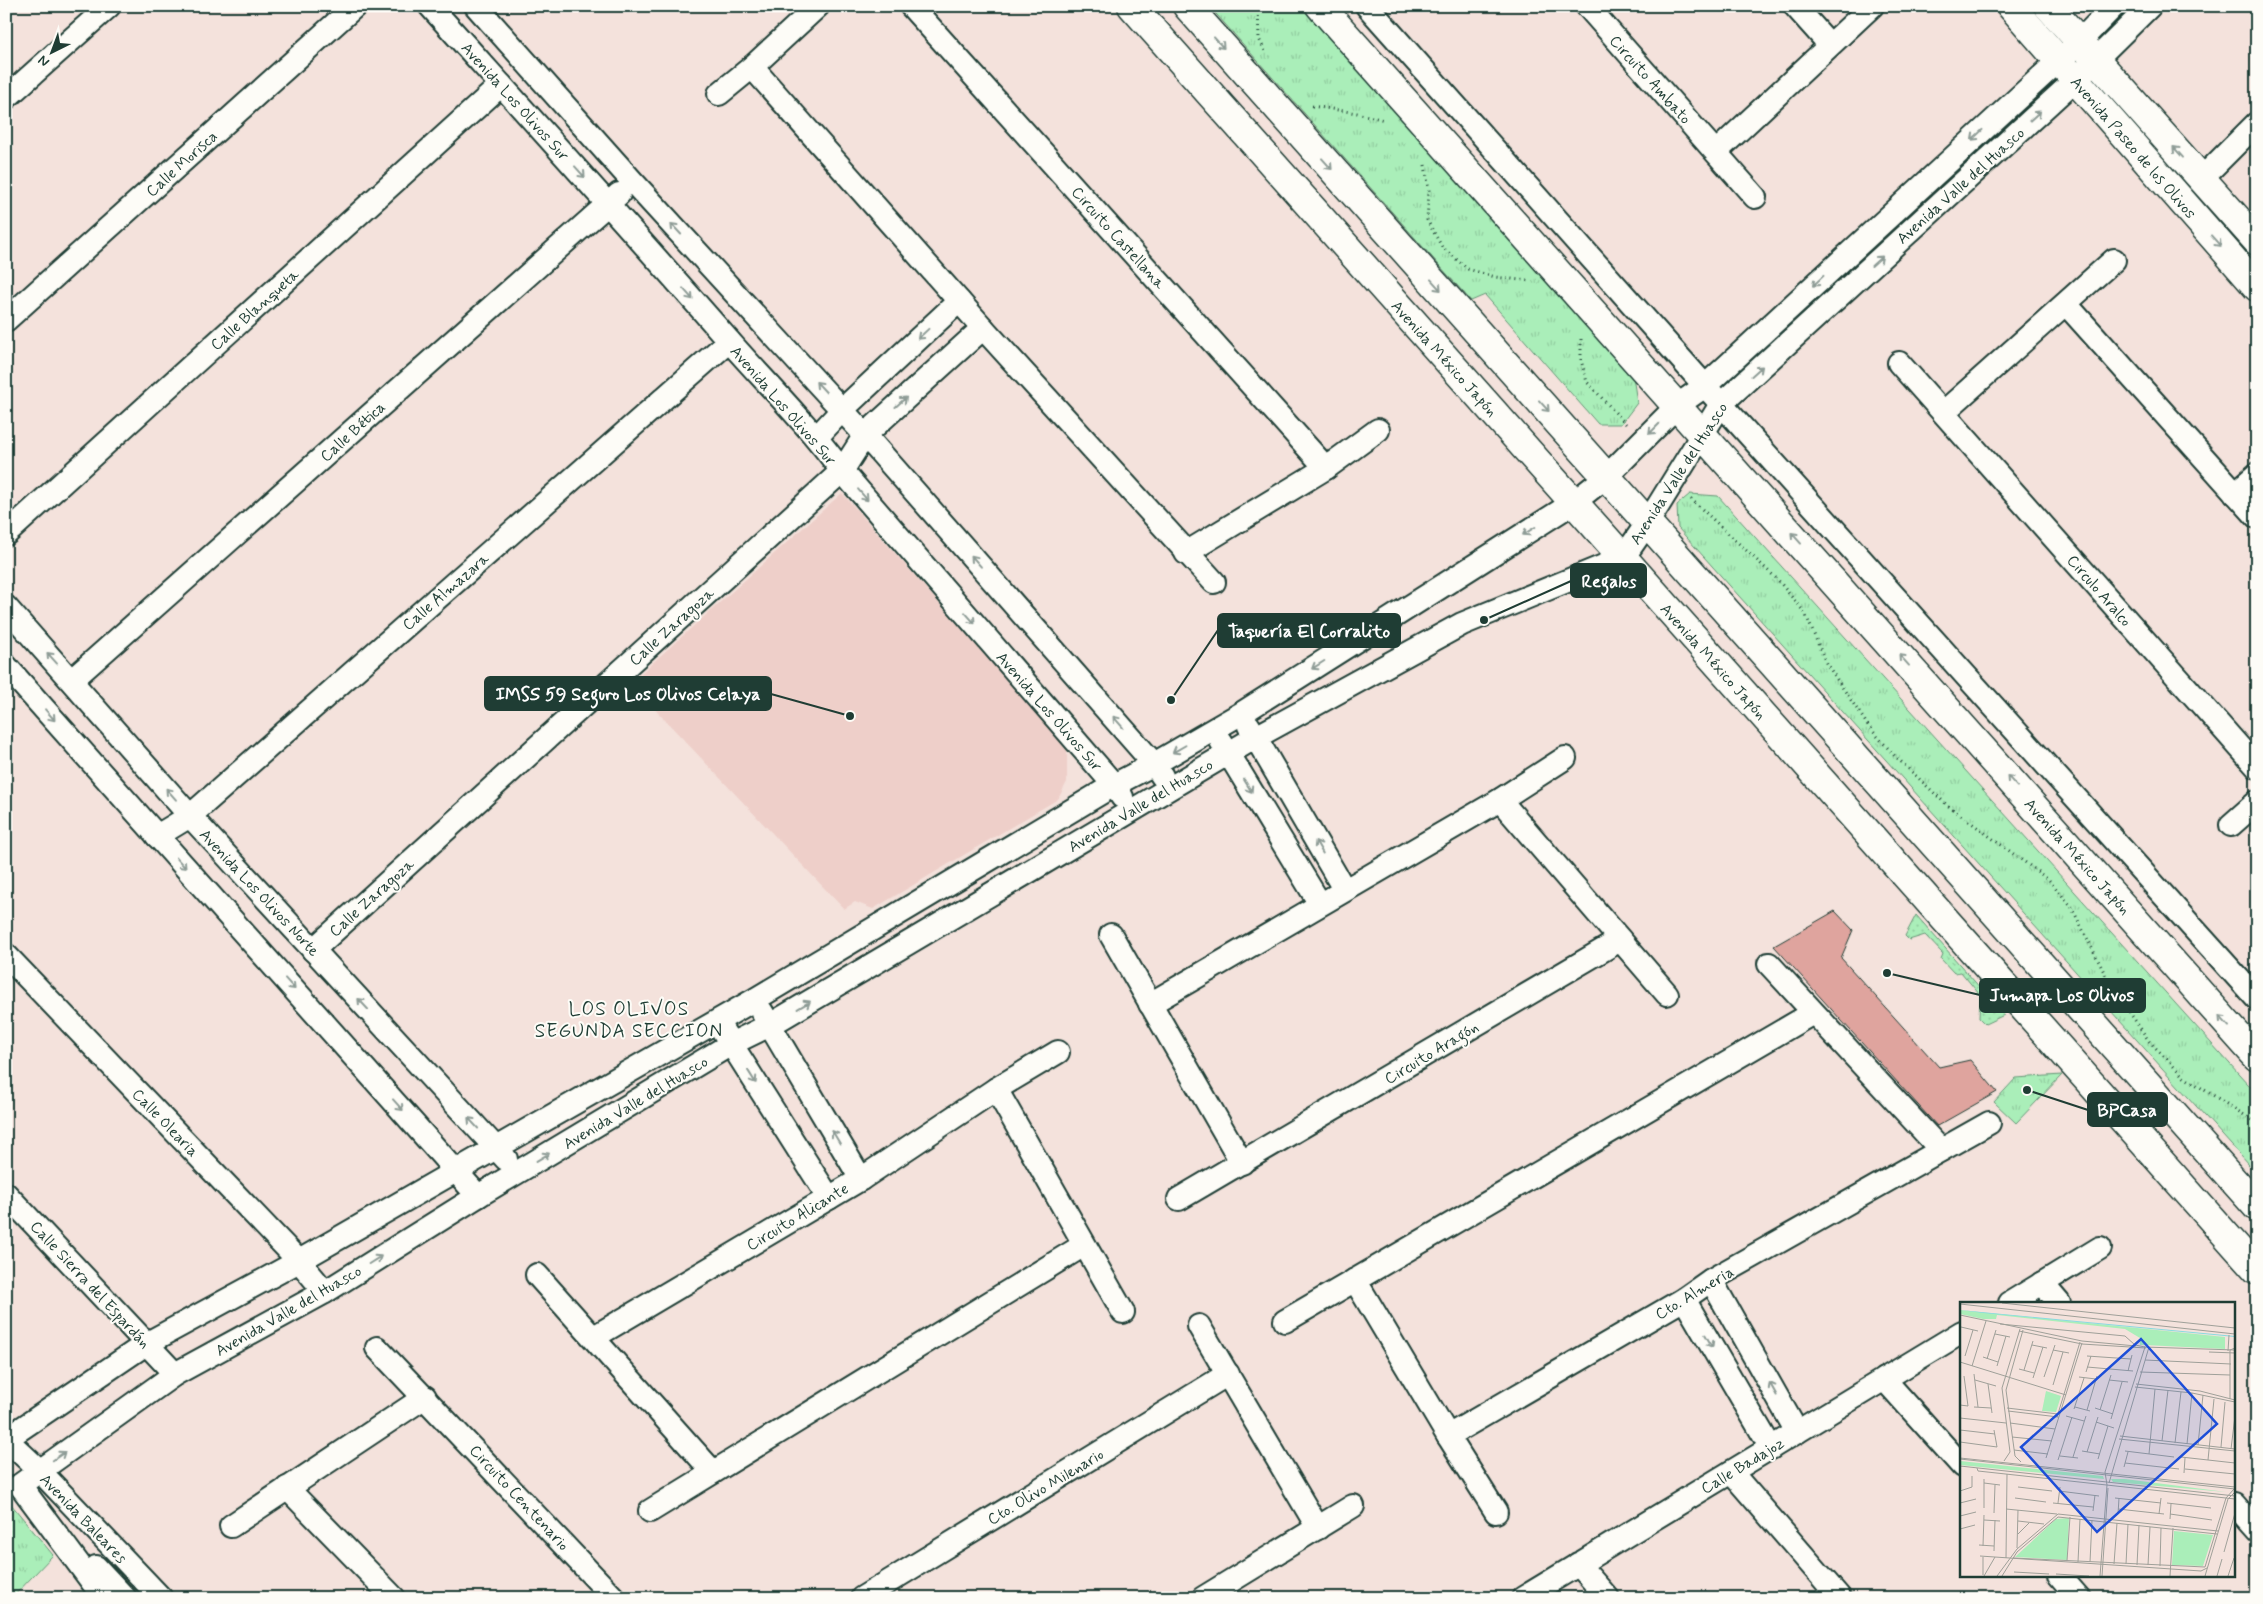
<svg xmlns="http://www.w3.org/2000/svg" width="2263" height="1604" font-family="Mynerve,sans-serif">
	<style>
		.built { fill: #eecfc9 }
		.park { fill: url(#park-tufts); stroke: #649676 }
		.garden { fill: url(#garden-dots); stroke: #649676 }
		.building { fill: #dfa49e; stroke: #1f3d34 }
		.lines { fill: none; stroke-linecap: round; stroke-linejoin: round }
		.minor-casing { stroke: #1f3d34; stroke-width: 26 }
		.tertiary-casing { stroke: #1f3d34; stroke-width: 31 }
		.path { stroke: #1f3d34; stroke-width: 3; stroke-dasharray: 1 4; stroke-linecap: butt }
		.minor { stroke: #fdfcf7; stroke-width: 22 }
		.tertiary { stroke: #fdfcf7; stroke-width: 28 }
		.oneway { stroke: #8e9c96 }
		.labels { text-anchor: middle; stroke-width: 4; stroke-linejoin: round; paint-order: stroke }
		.street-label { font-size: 16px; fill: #1f3d34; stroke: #fdfcf7 }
		.quarter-label { font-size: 19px; letter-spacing: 1px; fill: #1f3d34; stroke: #fdfcf7 }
		.inset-road { fill: none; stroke: #9fa099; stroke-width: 1 }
		.view { fill: #1d4ed8; fill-opacity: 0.15; stroke: #1d4ed8; stroke-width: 2.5 }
		.inset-edge { fill: none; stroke: #1f3d34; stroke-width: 2.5 }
		.leader { fill: none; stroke: #1f3d34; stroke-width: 2 }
		.callout-dot { fill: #1f3d34; stroke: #fdfcf7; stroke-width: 2 }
		.callout { fill: #1f3d34; stroke: #1f3d34; stroke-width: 2 }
		.callout-label { font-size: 18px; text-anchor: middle; font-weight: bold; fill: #fff }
	</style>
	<defs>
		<pattern id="park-tufts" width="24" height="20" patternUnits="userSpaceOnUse" patternTransform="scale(1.25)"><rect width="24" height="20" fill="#aaeeb9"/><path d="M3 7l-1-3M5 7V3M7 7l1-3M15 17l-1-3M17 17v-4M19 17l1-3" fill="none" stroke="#92cda0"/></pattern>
		<pattern id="garden-dots" width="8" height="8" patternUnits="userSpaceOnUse" patternTransform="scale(1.25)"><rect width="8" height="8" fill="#aaeeb9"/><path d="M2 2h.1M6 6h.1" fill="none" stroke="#92cda0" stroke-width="1.8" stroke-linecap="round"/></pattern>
	</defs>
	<rect width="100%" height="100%" fill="#f4e2dc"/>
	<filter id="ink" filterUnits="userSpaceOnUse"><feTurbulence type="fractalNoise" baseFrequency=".02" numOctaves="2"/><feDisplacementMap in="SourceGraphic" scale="10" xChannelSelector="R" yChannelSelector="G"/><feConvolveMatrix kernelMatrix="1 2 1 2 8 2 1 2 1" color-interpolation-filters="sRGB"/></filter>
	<g filter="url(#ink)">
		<polygon class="built" points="842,493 1067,749 1067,782 1058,799 873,909 855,902 844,909 630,683"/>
		<g class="park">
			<polygon points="1209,6 1300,6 1633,376 1637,403 1621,424 1598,424 1485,295 1471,301"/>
			<polygon points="1690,494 1718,496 2257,1094 2257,1174 1678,528 1677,505"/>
			<polygon points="2062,1075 2016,1123 1994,1102 2016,1078"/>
			<polygon points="6,1498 53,1555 12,1598 6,1598"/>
		</g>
		<polygon class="garden" points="1916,915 2004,1015 1985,1024 1979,1018 1980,995 1961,972 1954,973 1941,959 1943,954 1925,935 1909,940 1905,936"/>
		<polygon class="building" points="1835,911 1853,930 1841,958 1939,1067 1970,1060 1997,1092 1937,1126 1774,946"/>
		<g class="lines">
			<g class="minor-casing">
				<g id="minor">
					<path d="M430,6C528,115 626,223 723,334C763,380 806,422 842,471L1114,785L1122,797"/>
					<polyline points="476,6 633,182 865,435 1154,764 1162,776"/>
					<polyline points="911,6 1326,468"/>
					<polyline points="1367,6 1705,386 2257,999"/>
					<polyline points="1587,6 1755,197"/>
					<polyline points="1795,6 1829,44"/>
					<polyline points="752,67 983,328 1214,582"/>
					<polyline points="719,94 752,67 818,6"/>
					<polyline points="6,98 109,6"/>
					<polyline points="1716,152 1872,6"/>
					<polyline points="2202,178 2257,123"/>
					<polyline points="2066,304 2257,517"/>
					<polyline points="6,320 355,6"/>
					<polyline points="1899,363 2257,767"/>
					<polyline points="1944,412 2114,260"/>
					<polyline points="817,437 842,410 959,301"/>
					<polyline points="2235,493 2257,474"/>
					<polyline points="6,534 501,85"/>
					<polyline points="1186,553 1326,468 1378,430"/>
					<polyline points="6,607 190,816 506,1159"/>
					<polyline points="6,666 478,1196"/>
					<polyline points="72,680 619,194"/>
					<polyline points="1249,726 1344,889"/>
					<polyline points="1221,741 1320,904"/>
					<polyline points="1500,800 1667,994"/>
					<polyline points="2231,825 2257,802"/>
					<polyline points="157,836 190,816 729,341"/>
					<polyline points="1111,935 1242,1163"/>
					<polyline points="313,950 842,471 865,435 983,328"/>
					<polyline points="6,955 299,1261 325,1292"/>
					<polyline points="1769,964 1941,1150"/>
					<polyline points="1150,1004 1500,800 1565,758"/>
					<polyline points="762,1012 861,1179"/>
					<polyline points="723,1031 829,1198"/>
					<polyline points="996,1089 1123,1312"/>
					<polyline points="6,1194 175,1374"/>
					<polyline points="1179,1199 1620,940"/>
					<polyline points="537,1275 713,1472"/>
					<polyline points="1355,1280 1448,1436 1496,1512"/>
					<polyline points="1711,1280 1797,1432"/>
					<polyline points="2042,1283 2059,1303"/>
					<polyline points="1684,1299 1771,1448"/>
					<polyline points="2010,1303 2100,1248"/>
					<polyline points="1285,1321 1813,1013"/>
					<polyline points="1199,1326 1318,1528"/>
					<polyline points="594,1337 861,1179 996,1089 1058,1052"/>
					<polyline points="377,1348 614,1598"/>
					<polyline points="1884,1379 1962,1466"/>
					<polyline points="1448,1436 1684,1299 1711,1280 1989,1123"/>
					<polyline points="1731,1472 1840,1598"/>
					<polyline points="287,1488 394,1598"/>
					<polyline points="2234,1504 2257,1530"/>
					<polyline points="650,1511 1084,1245"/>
					<polyline points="231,1526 425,1397"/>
					<polyline points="1578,1564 1608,1598"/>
					<polyline points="96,1567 125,1598"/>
					<polyline points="2059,1575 2079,1598"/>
					<polyline points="104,1598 20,1485 175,1374 325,1292 478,1196 731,1044 770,1025 1256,737 1462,624 1623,558 1648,522 1721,404 2075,80 2150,6"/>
					<polyline points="161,1598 39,1470 6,1439 146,1344 299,1261 754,1000 1114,785 1154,764 1242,713 1573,503 1607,476 1678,405 1705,386 2080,41 2114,6"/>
					<polyline points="862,1598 1228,1374"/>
					<polyline points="1203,1598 1353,1506"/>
					<polyline points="1523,1598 1962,1332"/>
				</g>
			</g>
			<g class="tertiary-casing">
				<g id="tertiary">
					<polyline points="1132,6 2257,1270"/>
					<polyline points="1187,6 2257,1207"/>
					<polyline points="1320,6 2257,1057"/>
					<polyline points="2011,6 2257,287"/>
					<polyline points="2048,6 2257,241"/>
				</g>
			</g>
			<g class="path">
				<polyline points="1258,6 1259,39 1265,51"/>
				<polyline points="1312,106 1357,113 1384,120"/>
				<polyline points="1425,165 1429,190 1427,220 1442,247 1468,269 1495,277 1528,281"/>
				<polyline points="1581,339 1581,360 1587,382 1626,424"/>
				<polyline points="1691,499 1777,579 1805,613 1826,663 1869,727 1895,756 1947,805 2049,880 2071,906 2109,982 2149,1041 2184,1077 2257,1123"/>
			</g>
			<use href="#minor" class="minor"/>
			<use href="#tertiary" class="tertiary"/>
		</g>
		<defs><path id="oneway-shaft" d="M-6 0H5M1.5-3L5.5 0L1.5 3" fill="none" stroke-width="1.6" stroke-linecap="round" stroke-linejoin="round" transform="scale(1.25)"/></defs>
		<g class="oneway">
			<use href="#oneway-shaft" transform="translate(1219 43) rotate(48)"/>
			<use href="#oneway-shaft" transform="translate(2035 116) rotate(-42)"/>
			<use href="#oneway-shaft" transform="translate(1977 135) rotate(137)"/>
			<use href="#oneway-shaft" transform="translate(2178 152) rotate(-132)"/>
			<use href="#oneway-shaft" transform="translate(1327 164) rotate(48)"/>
			<use href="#oneway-shaft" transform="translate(580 172) rotate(48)"/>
			<use href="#oneway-shaft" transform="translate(676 229) rotate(-133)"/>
			<use href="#oneway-shaft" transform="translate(2216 241) rotate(48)"/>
			<use href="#oneway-shaft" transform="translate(1877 261) rotate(-42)"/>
			<use href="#oneway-shaft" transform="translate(1818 281) rotate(137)"/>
			<use href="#oneway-shaft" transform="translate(1436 285) rotate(48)"/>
			<use href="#oneway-shaft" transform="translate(688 294) rotate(49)"/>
			<use href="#oneway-shaft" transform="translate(923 334) rotate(137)"/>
			<use href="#oneway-shaft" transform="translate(1757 371) rotate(-42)"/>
			<use href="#oneway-shaft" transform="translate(821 387) rotate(-133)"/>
			<use href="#oneway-shaft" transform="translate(901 402) rotate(-42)"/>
			<use href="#oneway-shaft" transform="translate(1544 406) rotate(48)"/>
			<use href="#oneway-shaft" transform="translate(1654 429) rotate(135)"/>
			<use href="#oneway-shaft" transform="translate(863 495) rotate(49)"/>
			<use href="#oneway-shaft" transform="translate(1529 531) rotate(148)"/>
			<use href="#oneway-shaft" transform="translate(1796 538) rotate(-132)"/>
			<use href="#oneway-shaft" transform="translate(976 561) rotate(-131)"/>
			<use href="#oneway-shaft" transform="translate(970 618) rotate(49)"/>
			<use href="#oneway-shaft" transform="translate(52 658) rotate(-132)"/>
			<use href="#oneway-shaft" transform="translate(1904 660) rotate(-132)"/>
			<use href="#oneway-shaft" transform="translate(1318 665) rotate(148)"/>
			<use href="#oneway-shaft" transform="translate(50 715) rotate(49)"/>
			<use href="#oneway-shaft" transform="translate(1118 722) rotate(-131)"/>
			<use href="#oneway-shaft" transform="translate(1179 749) rotate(150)"/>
			<use href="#oneway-shaft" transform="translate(2012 781) rotate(-132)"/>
			<use href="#oneway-shaft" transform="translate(1248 786) rotate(58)"/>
			<use href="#oneway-shaft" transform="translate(171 794) rotate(-131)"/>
			<use href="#oneway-shaft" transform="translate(1319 847) rotate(-120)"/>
			<use href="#oneway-shaft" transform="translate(181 863) rotate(48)"/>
			<use href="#oneway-shaft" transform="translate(290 984) rotate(48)"/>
			<use href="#oneway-shaft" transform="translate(363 1004) rotate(-133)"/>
			<use href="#oneway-shaft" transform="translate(804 1005) rotate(-31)"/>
			<use href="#oneway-shaft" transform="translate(2224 1021) rotate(-132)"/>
			<use href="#oneway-shaft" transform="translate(752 1077) rotate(58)"/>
			<use href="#oneway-shaft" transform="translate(398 1105) rotate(48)"/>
			<use href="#oneway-shaft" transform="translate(473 1123) rotate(-133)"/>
			<use href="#oneway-shaft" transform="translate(836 1137) rotate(-121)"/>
			<use href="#oneway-shaft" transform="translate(543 1157) rotate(-31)"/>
			<use href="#oneway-shaft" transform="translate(375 1260) rotate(-32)"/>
			<use href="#oneway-shaft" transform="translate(1709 1341) rotate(60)"/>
			<use href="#oneway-shaft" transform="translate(1773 1389) rotate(-119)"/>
			<use href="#oneway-shaft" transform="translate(59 1456) rotate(-35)"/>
		</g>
	</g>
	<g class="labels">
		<g class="street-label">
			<text transform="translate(1651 79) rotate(48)" y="6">Circuito Ambato</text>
			<text transform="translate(516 101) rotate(48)" y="6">Avenida Los Olivos Sur</text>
			<text transform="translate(2134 147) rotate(49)" y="6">Avenida Paseo de los Olivos</text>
			<text transform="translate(181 163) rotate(-42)" y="6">Calle Morisca</text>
			<text transform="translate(1960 185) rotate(-42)" y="6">Avenida Valle del Huasco</text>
			<text transform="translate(1119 237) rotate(48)" y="6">Circuito Castellana</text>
			<text transform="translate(254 309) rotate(-42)" y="6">Calle Blanqueta</text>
			<text transform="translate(1445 358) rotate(48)" y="6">Avenida México Japón</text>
			<text transform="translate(784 405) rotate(49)" y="6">Avenida Los Olivos Sur</text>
			<text transform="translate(352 431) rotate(-42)" y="6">Calle Bética</text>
			<text transform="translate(1678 473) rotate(-57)" y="6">Avenida Valle del Huasco</text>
			<text transform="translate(2100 590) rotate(49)" y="6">Circulo Aralco</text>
			<text transform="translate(445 591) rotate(-41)" y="6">Calle Almazara</text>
			<text transform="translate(671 626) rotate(-42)" y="6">Calle Zaragoza</text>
			<text transform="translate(1714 661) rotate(48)" y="6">Avenida México Japón</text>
			<text transform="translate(1050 711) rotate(49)" y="6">Avenida Los Olivos Sur</text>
			<text transform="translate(1140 805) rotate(-31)" y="6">Avenida Valle del Huasco</text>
			<text transform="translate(2078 856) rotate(48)" y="6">Avenida México Japón</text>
			<text transform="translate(260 892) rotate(47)" y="6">Avenida Los Olivos Norte</text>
			<text transform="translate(371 897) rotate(-42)" y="6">Calle Zaragoza</text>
			<text transform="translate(1431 1052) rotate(-31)" y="6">Circuito Aragón</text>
			<text transform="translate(635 1102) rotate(-31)" y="6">Avenida Valle del Huasco</text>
			<text transform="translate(166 1122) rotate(46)" y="6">Calle Olearia</text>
			<text transform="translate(797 1216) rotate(-31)" y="6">Circuito Alicante</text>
			<text transform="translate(91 1284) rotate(47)" y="6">Calle Sierra del Espardán</text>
			<text transform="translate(1694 1292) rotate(-31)" y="6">Cto. Almeria</text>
			<text transform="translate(288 1310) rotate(-30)" y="6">Avenida Valle del Huasco</text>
			<text transform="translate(1742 1465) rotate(-31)" y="6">Calle Badajoz</text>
			<text transform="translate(1045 1486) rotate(-31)" y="6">Cto. Olivo Milenario</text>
			<text transform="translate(520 1497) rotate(47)" y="6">Circuito Centenario</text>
			<text transform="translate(84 1518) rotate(46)" y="6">Avenida Baleares</text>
		</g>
		<g class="quarter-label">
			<text x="629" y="1015">LOS OLIVOS<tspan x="629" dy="22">SEGUNDA SECCION</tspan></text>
		</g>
	</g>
	<g transform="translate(1960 1302)">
		<rect width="275" height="275" fill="#f4e2dc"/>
		<path d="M0,8L265,35V47L185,43H180V36L165,27L37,13L36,17H23L0,12ZM86,89L101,94L96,110L82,109ZM0,159L143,174L144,177L0,163ZM151,177H165L266,190L153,180ZM109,216L107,258L55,255L96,217ZM214,229L253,233L243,264L212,263Z" fill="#aaeeb9"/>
		<path d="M0,8L275,34V35L23,11Z" fill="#89dae0"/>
		<path class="inset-road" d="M42,1L275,26M0,2L275,32M0,13L122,39L176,44M40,22L165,34L175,43L185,45L145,170L147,183L140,274M1,25L18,29M59,29L122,42L186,46M35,32L50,35M72,43L87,46M184,45L275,48M93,48L109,51M268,49L269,33M249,50L275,51M5,54L13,28M127,54L171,57M23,55L38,60M27,57L36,28M185,58L271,62M0,60L106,93M12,64L26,19M37,64L46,34M127,65L173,69M59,67L74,71M64,68L73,39M168,69L172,53M126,70L131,54M180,70L270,73M14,72L18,105M84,75L95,43M119,75L136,77M73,76L83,45M15,78L36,84M149,78L168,80M28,82L32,111M176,82L240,89L275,98M93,83L103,50M175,85L232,91L275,100M270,97V48L275,46M0,103L8,104L4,74M14,105L31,106M115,105L130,109M47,106L98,112M135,106L153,112M114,107L124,76M127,108L137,74M140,108L151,73M48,109L98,115M106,114L124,119M97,115L120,40M0,116L46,121M151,117L162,80M136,120L154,126M50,121L95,127M0,128L35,132M160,134L275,147M52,135L92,139M159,137L275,149M202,139L208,88M0,140L37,145L34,128M215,141L221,90M227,142L232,91M238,143L243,93M261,145L265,100M271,147L275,114M54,148L88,152M122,149L140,152M165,149L214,155M127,150L138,115M189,152L195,87M100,154L118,156M113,155L126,114M221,155L275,161M0,156L275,185M86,156L122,41M0,157L275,187M138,157L148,124M98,158L112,115M248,158L254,97M44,159L50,150L42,86L60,27M61,160L55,154L46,88L63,28M165,161L219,167M0,164L275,194M164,165L168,150M17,166L18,169L275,197M225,167L275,172M224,171L225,156M24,181L40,183M149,181L189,45M58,185L92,189M0,189L12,185V174M99,189L139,194M55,196L86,200M155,196L201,201M0,201L16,197M93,201L133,205M98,201L100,185M207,201L251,206M24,206V177M46,207L97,212M158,207L204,212M133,209L135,193M34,211L35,183M158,212L159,196M199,212L201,196M210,212L252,218M0,214L16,210M210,217L211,202M24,218L40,219M58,219L84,222M0,227L15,223M58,232L69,221M19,243L34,244M23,244L24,213M57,246L58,208M34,249L35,218M264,250L275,211M20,254L241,269L247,266M23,255V273M46,256L47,172M53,256L245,265M107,259L110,215M118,260L120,217M130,260L132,218M154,262L157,221M166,262L168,222M177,263L179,223M188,263L190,225M200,264L201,226M245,265L266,196L274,187M54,270L89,272M96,272L129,274M24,274L35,255M37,274L57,247L98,212L258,229M42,274L57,250L98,215L257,232M142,274L148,186M210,274L213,226M245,274L268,197L275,190M257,274L262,257M268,274L274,256"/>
		<path class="view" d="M181,37L257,122L137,230L61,145Z"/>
		<rect width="275" height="275" class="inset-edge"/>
	</g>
	<path class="leader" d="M1484 620L1571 581M1171 700L1218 630M850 716L771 694M1887 973L1980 995M2027 1090L2088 1110"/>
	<g class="callout-dot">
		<circle cx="1484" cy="620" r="5"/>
		<circle cx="1171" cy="700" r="5"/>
		<circle cx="850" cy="716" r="5"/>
		<circle cx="1887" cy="973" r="5"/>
		<circle cx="2027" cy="1090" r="5"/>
	</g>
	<g class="callout">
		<rect x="1571" y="564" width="75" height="33" rx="5"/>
		<rect x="1218" y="614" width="182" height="33" rx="5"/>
		<rect x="485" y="677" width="286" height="33" rx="5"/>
		<rect x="1980" y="979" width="165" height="33" rx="5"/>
		<rect x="2088" y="1093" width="79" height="33" rx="5"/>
	</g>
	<g class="callout-label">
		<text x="1609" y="587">Regalos</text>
		<text x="1309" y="637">Taquería El Corralito</text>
		<text x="628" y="700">IMSS 59 Seguro Los Olivos Celaya</text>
		<text x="2062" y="1001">Jumapa Los Olivos</text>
		<text x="2127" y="1116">BPCasa</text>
	</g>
	<rect width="2263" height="1604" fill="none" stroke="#fdfcf7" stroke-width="25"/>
	<rect x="12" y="12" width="2238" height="1579" fill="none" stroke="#1f3d34" stroke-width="2" filter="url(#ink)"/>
	<g transform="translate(52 52) rotate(222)" stroke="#fdfcf7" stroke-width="4" paint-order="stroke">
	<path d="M0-4L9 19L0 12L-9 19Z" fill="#1f3d34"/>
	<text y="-8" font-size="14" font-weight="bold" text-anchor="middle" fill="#1f3d34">N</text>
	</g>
</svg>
